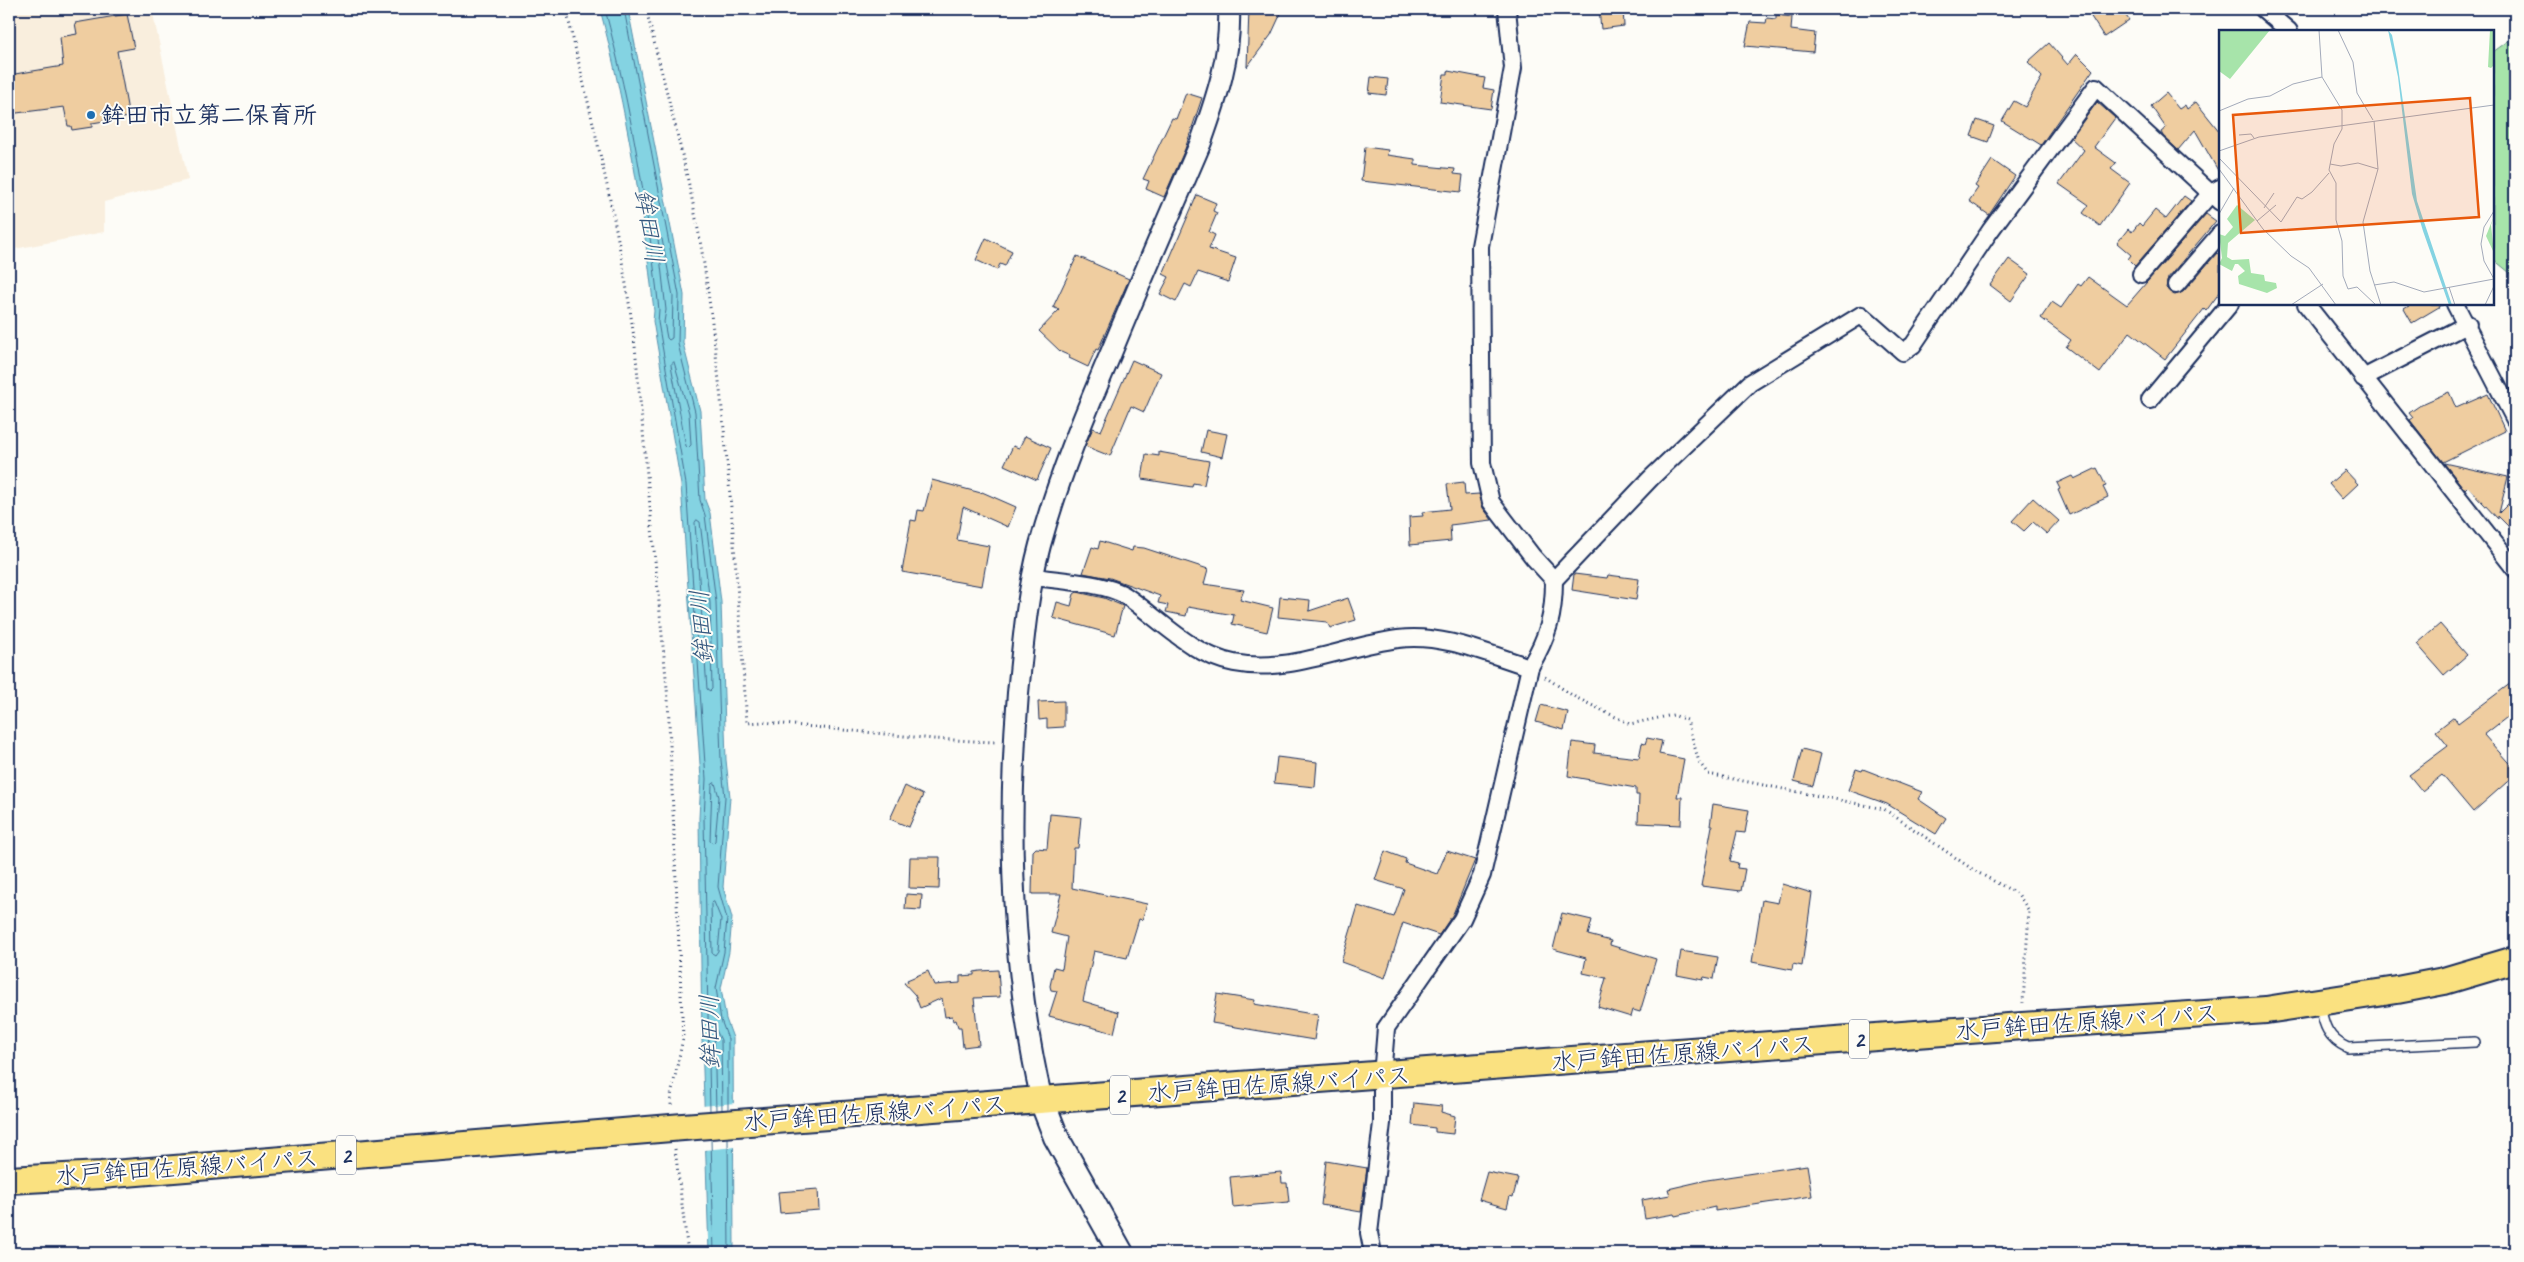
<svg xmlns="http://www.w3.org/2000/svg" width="2524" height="1262" font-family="Caveat,'Klee One',sans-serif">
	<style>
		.built { fill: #f9eedd }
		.green { fill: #a7e4aa; stroke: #618a84 }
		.water { fill: #84d3e2; stroke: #5a91ad }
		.pier { fill: #fdfcf7 }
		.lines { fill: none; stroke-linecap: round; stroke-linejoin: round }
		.shore { stroke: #457193; stroke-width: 1 }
		.building { fill: #efcda0; stroke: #1b2f5e }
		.service-casing { stroke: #1b2f5e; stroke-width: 12 }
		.minor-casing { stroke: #1b2f5e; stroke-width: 20 }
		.tertiary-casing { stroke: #1b2f5e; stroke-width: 24 }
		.secondary-casing { stroke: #1b2f5e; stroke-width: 28 }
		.primary-casing { stroke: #1b2f5e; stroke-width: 30 }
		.path { stroke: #1b2f5e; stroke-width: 3; stroke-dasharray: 1 4; stroke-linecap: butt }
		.service { stroke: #fdfcf7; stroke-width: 9 }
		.minor { stroke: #fdfcf7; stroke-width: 16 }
		.tertiary { stroke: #fdfcf7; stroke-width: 20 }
		.secondary { stroke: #fdfcf7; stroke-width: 24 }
		.primary { stroke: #fae180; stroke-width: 26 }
		.poi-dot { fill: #1f6fb2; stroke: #fdfcf7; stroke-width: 2 }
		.labels { text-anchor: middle; stroke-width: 4; stroke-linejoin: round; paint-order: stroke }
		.shield { fill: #fdfcf7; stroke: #5f6c8c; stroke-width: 1 }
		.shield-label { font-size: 22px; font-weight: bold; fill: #1b2f5e }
		.poi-label { font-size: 24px; font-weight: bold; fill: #1b2f5e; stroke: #fdfcf7; text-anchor: start }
		.street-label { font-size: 24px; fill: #1b2f5e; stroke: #fdfcf7 }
		.water-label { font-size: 25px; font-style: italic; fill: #35587f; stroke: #fdfcf7 }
		.inset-road { fill: none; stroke: #a3aaba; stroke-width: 1 }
		.view { fill: #e8590c; fill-opacity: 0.15; stroke: #e8590c; stroke-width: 2.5 }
		.inset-edge { fill: none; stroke: #1b2f5e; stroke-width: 2.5 }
	</style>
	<rect width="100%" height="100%" fill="#fdfcf7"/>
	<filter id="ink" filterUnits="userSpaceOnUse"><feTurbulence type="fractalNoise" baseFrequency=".02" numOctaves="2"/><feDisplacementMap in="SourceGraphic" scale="10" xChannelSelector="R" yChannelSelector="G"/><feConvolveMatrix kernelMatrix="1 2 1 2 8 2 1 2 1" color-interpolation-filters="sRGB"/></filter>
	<g filter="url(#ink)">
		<polygon class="built" points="9,9 152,9 188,180 104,202 104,232 9,250"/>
		<polygon class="green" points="2515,36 2515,277 2493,259 2493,52"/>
		<path class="water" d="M600,9H628L684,295L683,343L700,411L705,500L710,513L721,602L726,760L730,797L723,887L732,918L729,952L721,988L726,1019L733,1038L734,1253H709L702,1040L699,818L701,779L681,485L653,321L654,311C643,209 626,108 600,9Z"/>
		<polygon class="pier" points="735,1103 735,1147 704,1150 702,1106"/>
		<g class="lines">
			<g class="shore">
				<path d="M605,9C631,108 648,209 659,310L658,322L686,484L706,779L704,819L710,1111"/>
				<polyline points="624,9 679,295 678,344 695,412 700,500 705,515 716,602 721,760 725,797 718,887 727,919 724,952 716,988 721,1020 728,1039 728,1109"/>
				<polygon points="660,237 662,239 673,296 672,338 669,340 667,338 664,322 666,310 658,239"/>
				<polygon points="674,362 689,413 691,445 688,448 686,446 671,365"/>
				<polygon points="697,520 700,522 710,603 712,689 710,691 707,689 695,523"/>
				<polygon points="715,783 719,797 715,841 713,843 710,841 712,785"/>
				<polygon points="714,902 721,919 718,951 715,955 712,953 711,904"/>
				<polyline points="716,1110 714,1032 716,1030 721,1040 722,1110"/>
				<polyline points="728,1138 729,1253"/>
				<polyline points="711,1139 714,1253"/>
			</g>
		</g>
		<g class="building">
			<polygon points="1249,9 1283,9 1271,35 1247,67"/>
			<polygon points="1599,9 1623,9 1624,26 1601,29"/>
			<polygon points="2086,9 2121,9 2129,20 2104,37"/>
			<polygon points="127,14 134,48 117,51 129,117 92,123 92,127 72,130 71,126 68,126 64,107 9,114 9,75 63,66 60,37 77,34 75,23"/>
			<polygon points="1776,15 1792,17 1791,30 1815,33 1813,52 1745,46 1750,22 1766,23 1767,18 1776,19"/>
			<polygon points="2049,43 2068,65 2077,54 2093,70 2041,145 2002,121 2014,101 2025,107 2042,77 2028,62"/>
			<polygon points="1448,71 1485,78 1483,88 1494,90 1491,109 1440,102 1444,74 1448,74"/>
			<polygon points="1371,77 1388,79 1386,95 1369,93"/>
			<polygon points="1186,93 1202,98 1185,149 1164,197 1146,189 1149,181 1143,179 1172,118 1176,119"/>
			<polygon points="2166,93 2179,109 2185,105 2187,109 2196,102 2220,132 2220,174 2195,130 2178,150 2163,136 2161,132 2166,128 2151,106"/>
			<polygon points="2097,102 2115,118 2094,147 2116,163 2111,169 2130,183 2100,226 2083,213 2089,205 2059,184 2084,150 2071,138"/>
			<polygon points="1977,120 1994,126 1988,142 1971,136"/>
			<polygon points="1365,147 1388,150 1387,155 1415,159 1415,165 1455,169 1454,174 1463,175 1461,192 1361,181"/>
			<polygon points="1992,160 2015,176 1989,215 1969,201 1978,188 1975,186"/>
			<polygon points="1197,195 1216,203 1213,211 1217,213 1209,232 1215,235 1209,249 1236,258 1228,282 1198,272 1191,287 1185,284 1176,302 1160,294 1169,277 1163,274"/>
			<polygon points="2184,196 2191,201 2135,266 2128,259 2131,255 2117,243 2128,229 2132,232 2139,223 2142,226 2155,210 2166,219"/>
			<polygon points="2206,214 2216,221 2168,278 2166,288 2174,295 2183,292 2217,253 2220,255 2220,292 2206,311 2204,309 2165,359 2130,332 2100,373 2066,347 2071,340 2041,318 2052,302 2061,308 2078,284 2081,286 2088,277 2127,305"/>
			<polygon points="986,238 1012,251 1005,266 1000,264 997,270 976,260"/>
			<polygon points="1077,256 1129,279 1098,350 1096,349 1088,367 1069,358 1070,356 1061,352 1039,331 1059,310 1053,307"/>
			<polygon points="2009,259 2030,274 2011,301 1990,285"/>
			<polygon points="2412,304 2444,304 2412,323 2404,309"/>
			<polygon points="1132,360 1161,373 1144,412 1131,406 1110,456 1085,446 1093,428 1101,431"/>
			<polygon points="2449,392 2456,408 2488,394 2505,431 2443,462 2410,420 2413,418 2409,413 2422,404"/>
			<polygon points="1206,430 1227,434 1222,457 1201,452"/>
			<polygon points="1025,436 1051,448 1037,480 1004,465 1013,446 1019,448"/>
			<polygon points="1159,452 1209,461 1204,485 1193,483 1192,487 1142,479 1146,454 1159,456"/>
			<polygon points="2444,463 2508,477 2499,513 2515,497 2515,533 2498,516 2498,519 2468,487 2465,490"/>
			<polygon points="2097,468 2106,486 2103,487 2108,497 2069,515 2058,490 2060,489 2057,483 2072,476 2074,479"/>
			<polygon points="2345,470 2358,484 2342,499 2329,484"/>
			<polygon points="932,480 981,493 982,492 1016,507 1008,527 963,507 957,540 989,546 982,586 902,572 911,520 916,521 918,510 924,511"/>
			<polygon points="1464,482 1465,495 1479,494 1483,508 1492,520 1450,525 1451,541 1410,545 1409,517 1423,516 1422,512 1450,509 1447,484"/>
			<polygon points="2033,498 2059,521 2047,534 2033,522 2024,531 2012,521"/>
			<polygon points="1100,541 1132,551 1133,547 1144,548 1208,569 1204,584 1244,590 1240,600 1273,608 1267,632 1232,624 1234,615 1188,607 1186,616 1166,612 1168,605 1158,603 1160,596 1110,578 1083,573 1092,547 1098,549"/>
			<polygon points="1574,574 1607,578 1608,575 1639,579 1636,600 1572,590"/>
			<polygon points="1077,592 1104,598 1123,606 1115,635 1053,618 1057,602 1071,606 1074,594"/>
			<polygon points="1280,597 1310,600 1309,611 1348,598 1356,620 1330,628 1327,622 1278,617"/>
			<polygon points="2440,624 2467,655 2444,675 2417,644"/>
			<polygon points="2515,680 2515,711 2484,735 2515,770 2515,775 2473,812 2442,775 2422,791 2409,775 2448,746 2436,731 2454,717 2458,723"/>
			<polygon points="1064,701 1064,727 1047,728 1047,719 1039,720 1038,702"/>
			<polygon points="1541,705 1568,712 1564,730 1536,722"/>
			<polygon points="1647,738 1662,741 1659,754 1684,759 1677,797 1682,797 1681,825 1638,823 1639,795 1636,795 1636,788 1568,776 1572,742 1595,745 1594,753 1639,758 1642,743 1645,744"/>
			<polygon points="1802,749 1821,754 1813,786 1794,781"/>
			<polygon points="1277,757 1317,762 1315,787 1274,783"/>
			<polygon points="1856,769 1862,771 1863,769 1922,792 1918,799 1946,818 1936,834 1887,804 1848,790"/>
			<polygon points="905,786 923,795 909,827 890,819"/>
			<polygon points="1713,804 1749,810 1745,833 1737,832 1730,861 1738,863 1737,868 1745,869 1741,891 1701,886 1712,826 1710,826"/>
			<polygon points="1050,814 1081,817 1078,848 1074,848 1072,888 1147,904 1142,920 1139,919 1127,958 1094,951 1083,1001 1119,1012 1114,1033 1049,1016 1057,991 1051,990 1050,986 1054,967 1062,969 1067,937 1051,933 1061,894 1032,894 1033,851 1036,848 1047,849"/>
			<polygon points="1385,851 1406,859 1405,863 1437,874 1447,851 1475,860 1453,914 1439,935 1403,923 1385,978 1341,962 1358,906 1394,917 1404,889 1375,880"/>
			<polygon points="910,857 940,857 939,889 909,888"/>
			<polygon points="1782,884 1812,893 1802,966 1793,964 1792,970 1752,962 1762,900 1778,903"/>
			<polygon points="906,894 922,895 921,910 905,909"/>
			<polygon points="1562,913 1592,920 1588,935 1611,941 1610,945 1656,959 1640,1012 1633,1010 1631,1017 1598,1007 1606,978 1583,973 1586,958 1553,949"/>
			<polygon points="1681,951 1718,957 1714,979 1704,977 1703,980 1677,975"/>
			<polygon points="998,970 1000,997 974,998 979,1045 963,1047 961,1027 958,1027 956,1020 953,1021 952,1016 945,1017 942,998 920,1008 915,995 904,983 908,982 907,980 928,971 934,985 960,983 960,976 974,975 974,972 980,971"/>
			<polygon points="1217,994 1255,1000 1254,1004 1318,1015 1314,1040 1212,1023"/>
			<polygon points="1414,1103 1442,1106 1441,1112 1455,1116 1453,1134 1435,1132 1435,1128 1412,1125"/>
			<polygon points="1326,1161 1367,1168 1361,1212 1321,1205"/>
			<polygon points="1807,1165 1812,1196 1715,1211 1715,1207 1675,1216 1674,1214 1645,1219 1642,1200 1670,1195 1668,1189 1707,1180"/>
			<polygon points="1281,1172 1282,1183 1287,1183 1289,1202 1233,1207 1230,1177"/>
			<polygon points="1487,1172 1518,1178 1513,1197 1510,1196 1507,1208 1479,1200"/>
			<polygon points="818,1189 819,1210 780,1213 778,1192"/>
		</g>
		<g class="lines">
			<g class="service-casing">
				<path id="service" d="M2320,1003C2323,1025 2328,1039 2348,1048L2475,1042"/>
			</g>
			<g class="minor-casing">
				<g id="minor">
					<polyline points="2263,9 2289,31"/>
					<polyline points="2141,274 2211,193 2220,188"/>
					<polyline points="2176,285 2220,234"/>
					<polyline points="2306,304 2515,569"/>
					<polyline points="2455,304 2515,420"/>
					<polyline points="2363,378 2468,324"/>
					<polyline points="2150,400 2230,304"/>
					<path d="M1033,577C1057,580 1107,583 1126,596C1160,619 1191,655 1234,663C1289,674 1344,646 1398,639C1442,633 1488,654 1530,667"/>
					<polyline points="1554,580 1651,478 1750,383 1861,315 1903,352 1913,345 1990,231 2096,87 2220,202"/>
					<path d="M1373,1253L1369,1233L1382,1123V1076L1386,1028L1462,919L1482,875L1530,667C1548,636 1554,616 1554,580L1533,557L1491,502L1482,463L1480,246L1513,68L1507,9"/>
				</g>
			</g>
			<g class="tertiary-casing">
				<path id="tertiary" d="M1042,1101C1011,968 1007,829 1018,693C1023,644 1027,593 1040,545C1058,479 1084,416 1111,353C1140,282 1171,212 1201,142C1217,97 1231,56 1229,9"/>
			</g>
			<g class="secondary-casing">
				<polyline id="secondary" points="1042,1101 1056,1137 1121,1253"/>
			</g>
			<g class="primary-casing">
				<polyline id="primary" points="9,1180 101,1175 683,1127 2022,1026 2266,1010 2397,990 2444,981 2515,960"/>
			</g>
			<g class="path">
				<path d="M566,9C592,120 621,232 635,346L668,699L683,1038L671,1096V1107"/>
				<path d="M646,9C667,96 692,183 705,271C727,421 736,572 747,723L763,722L934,739L996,742"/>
				<polyline points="1545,677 1575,697 1630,724 1673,715 1687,720 1699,762 1708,774 1884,809 1975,871 2018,894 2029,911 2023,1003"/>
				<polyline points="675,1149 688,1253"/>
			</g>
			<use href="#service" class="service"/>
			<use href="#minor" class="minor"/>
			<use href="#tertiary" class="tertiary"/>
			<use href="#secondary" class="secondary"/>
			<use href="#primary" class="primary"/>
		</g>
	</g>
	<circle class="poi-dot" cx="91" cy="115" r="5"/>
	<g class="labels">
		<g class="shield">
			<rect x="1849" y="1019.5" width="20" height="39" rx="4"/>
			<rect x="1110" y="1075.5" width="20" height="39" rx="4"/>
			<rect x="336" y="1135.5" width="20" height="39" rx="4"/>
		</g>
		<g class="shield-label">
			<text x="1859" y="1047">2</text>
			<text x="1120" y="1103">2</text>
			<text x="346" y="1163">2</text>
		</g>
		<g class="poi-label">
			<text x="101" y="123">鉾田市立第二保育所</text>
		</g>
		<g class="street-label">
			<text transform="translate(2087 1022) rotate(-4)" y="8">水戸鉾田佐原線バイパス</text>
			<text transform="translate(1683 1053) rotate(-4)" y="8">水戸鉾田佐原線バイパス</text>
			<text transform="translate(1279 1084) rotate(-4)" y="8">水戸鉾田佐原線バイパス</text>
			<text transform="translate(875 1113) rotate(-4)" y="8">水戸鉾田佐原線バイパス</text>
			<text transform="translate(187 1167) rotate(-4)" y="8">水戸鉾田佐原線バイパス</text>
		</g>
		<g class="water-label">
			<text transform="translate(650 226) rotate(81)" y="9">鉾田川</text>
			<text transform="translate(701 627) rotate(-94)" y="9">鉾田川</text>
			<text transform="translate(709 1032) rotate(-91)" y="9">鉾田川</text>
		</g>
	</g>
	<g transform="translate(2219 30)">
		<rect width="275" height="275" fill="#fdfcf7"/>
		<path d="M0,0H51L11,49L0,41ZM271,0H275V35L272,38L269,37ZM18,175L36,190L9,213L8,227L13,230L30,229L32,243L45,245L46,251L57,253L58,258L48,263L20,254L19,246L26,241L19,234H16L13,241L0,234L3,228L0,204L6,206L14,197L8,189ZM275,186L272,195L275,223L267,206Z" fill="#a7e4aa"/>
		<path d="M169,0L173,5L178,30L198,171L233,275H230L204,201L193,164L179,47Z" fill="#84d3e2"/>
		<path class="inset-road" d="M100,0L103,47L123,80V99L115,114L110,140L117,153V190L123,211L124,246L129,259L138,257L157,275M119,0L134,32L138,63L154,90M0,81L29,69L51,66L74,54L103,47M155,91L159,139L144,192L151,241L162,275M20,105L32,104L35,108M0,121L40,107L275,75M0,128L62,192L78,167L83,169L93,162L110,143M111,134L122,136L139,133L159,139M0,139L44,199L72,226L90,238L117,275M45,178L55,163M0,184L15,158M38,191L57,175M275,249L265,231L262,214L265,197L275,181M155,255L175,252L205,262L275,249M230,257L236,275M72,275L104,254M266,275L275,256"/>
		<path class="view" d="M251,68L260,187L22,203L14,85Z"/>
		<rect width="275" height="275" class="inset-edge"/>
	</g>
	<rect width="2524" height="1262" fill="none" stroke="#fdfcf7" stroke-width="30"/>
	<rect x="15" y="15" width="2494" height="1232" fill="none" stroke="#1b2f5e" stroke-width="2" filter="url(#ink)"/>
</svg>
